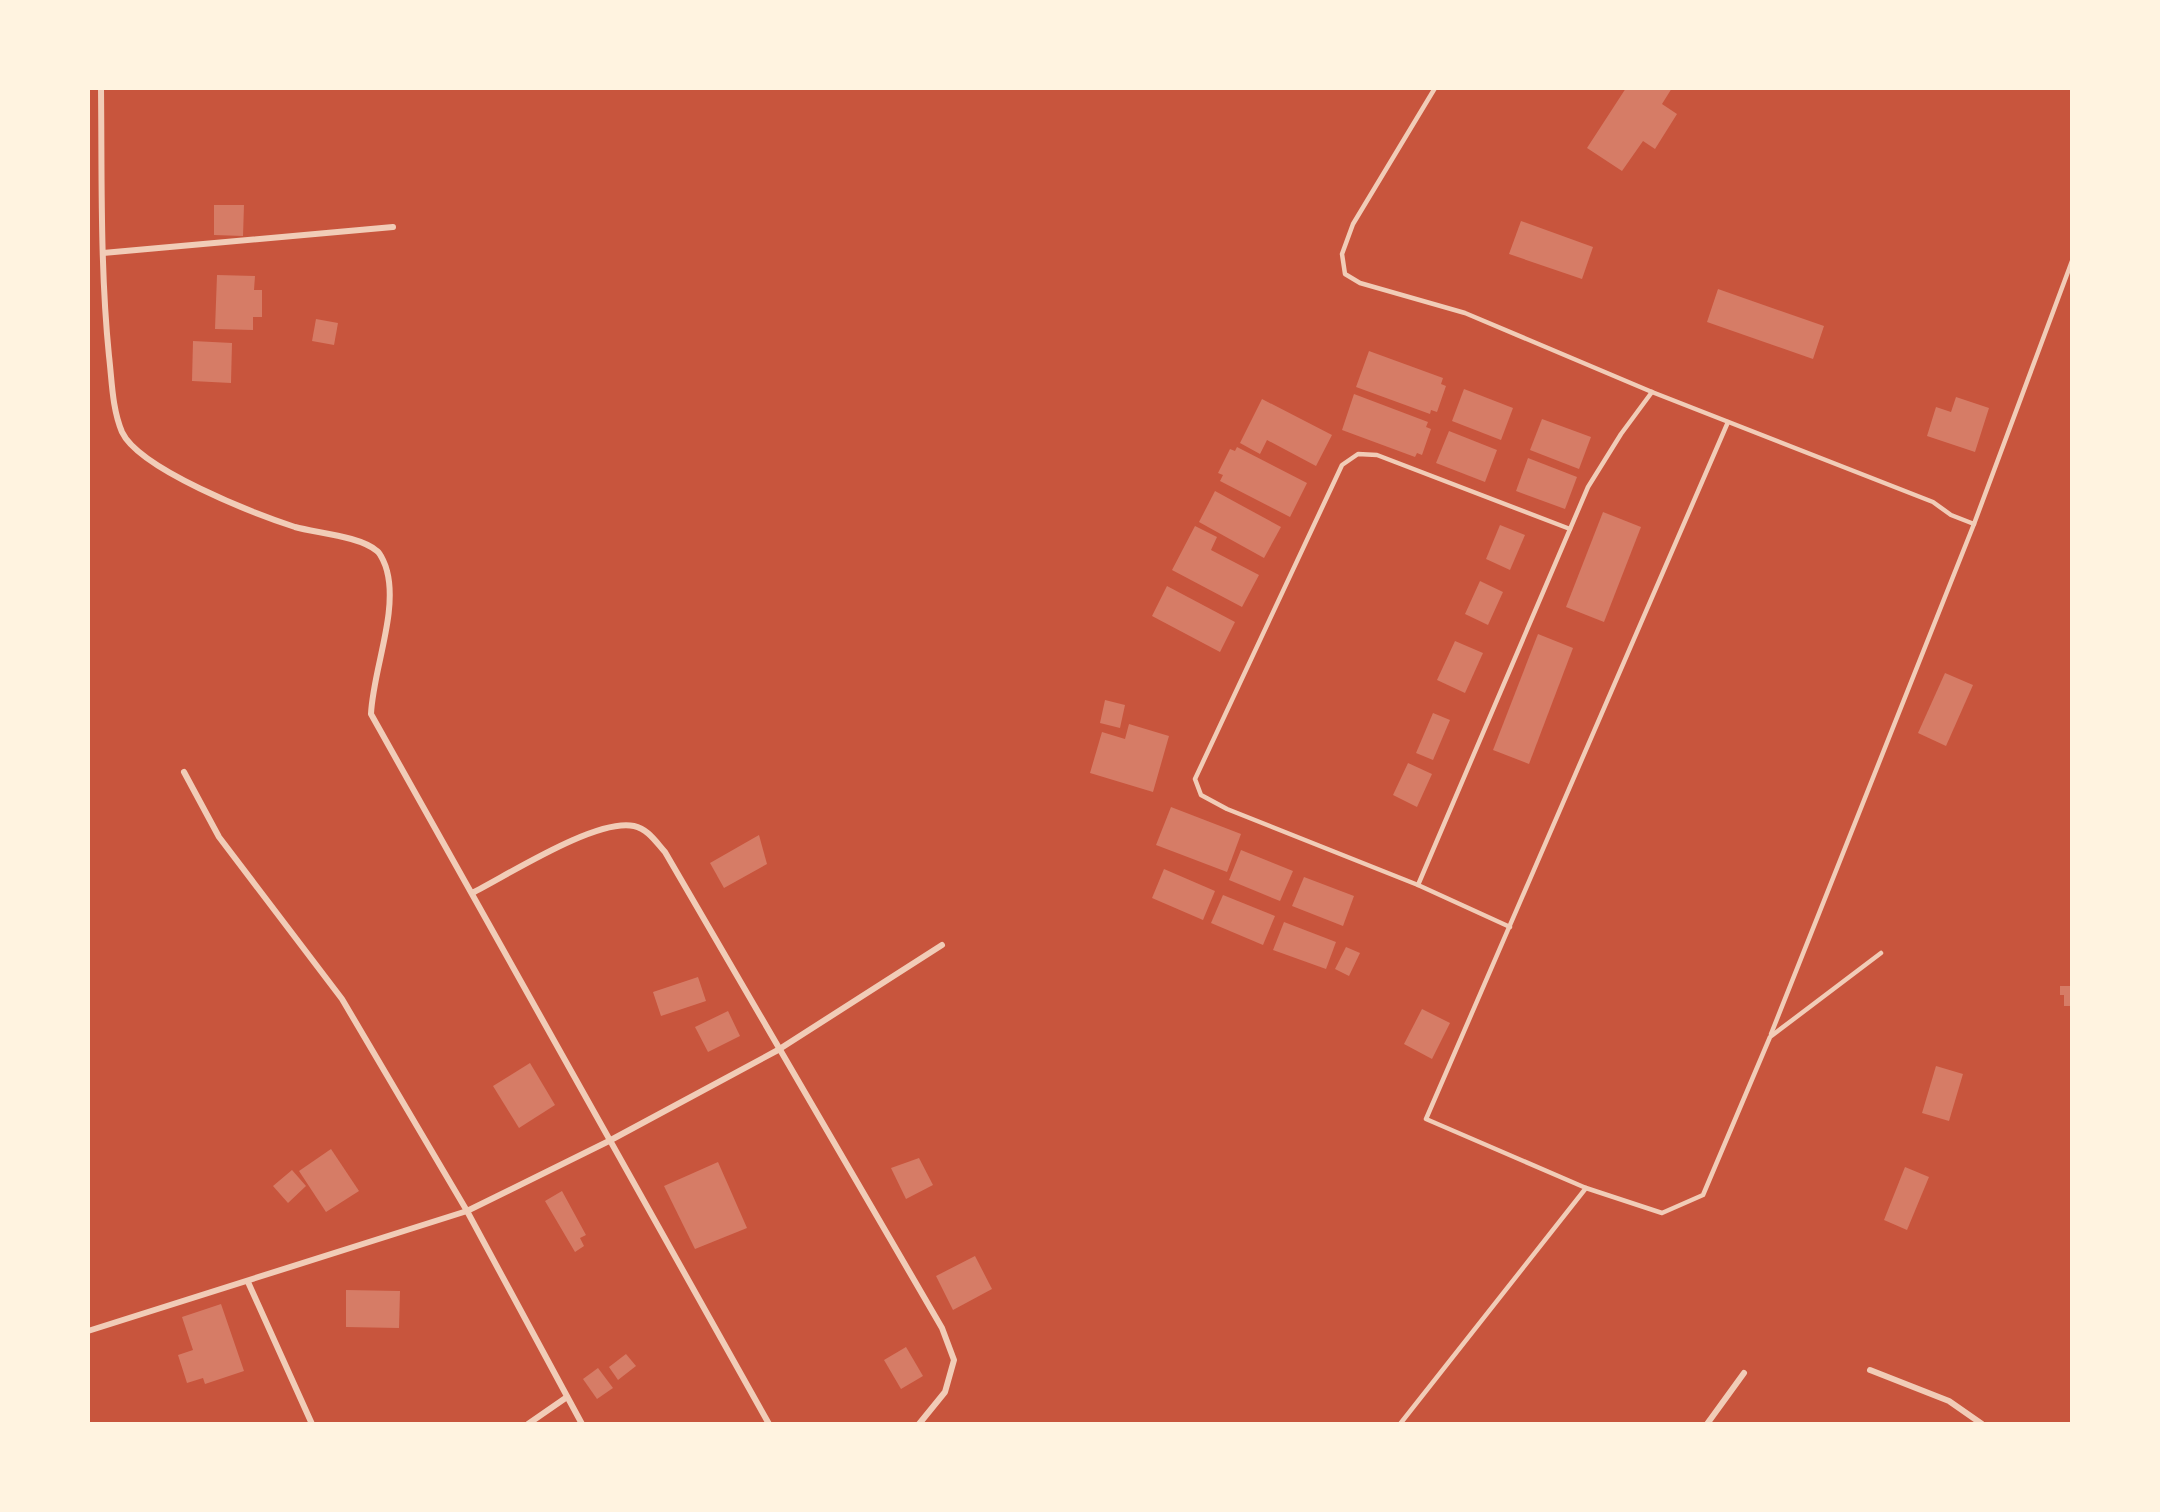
<svg xmlns="http://www.w3.org/2000/svg" width="2160" height="1512" font-family="'Golos Text',sans-serif">
	<style>
		.building { fill: #d67c66 }
		.lines { fill: none; stroke-linecap: round; stroke-linejoin: round }
		.service { stroke: #f1ccb7; stroke-width: 4.5 }
		.minor { stroke: #f1ccb7; stroke-width: 6 }
	</style>
	<rect width="100%" height="100%" fill="#c8553d"/>
	<g class="building">
		<polygon points="1626,88 1672,88 1662,104 1677,114 1655,149 1643,141 1622,171 1587,148"/>
		<polygon points="214,205 244,205 243,236 214,235"/>
		<polygon points="1521,221 1593,247 1582,279 1509,254"/>
		<polygon points="217,275 255,276 254,290 262,290 262,317 253,317 253,330 215,329"/>
		<polygon points="1718,289 1824,326 1813,359 1707,322"/>
		<polygon points="316,319 338,323 334,345 312,341"/>
		<polygon points="193,341 232,343 231,383 192,381"/>
		<polygon points="1369,351 1443,378 1441,384 1446,386 1437,412 1431,410 1430,414 1356,387"/>
		<polygon points="1464,389 1513,408 1501,440 1452,421"/>
		<polygon points="1354,394 1428,422 1426,427 1431,429 1422,455 1417,453 1415,457 1342,430"/>
		<polygon points="1956,397 1989,408 1975,452 1927,436 1936,407 1951,412"/>
		<polygon points="1262,399 1332,435 1316,466 1267,440 1260,454 1240,443"/>
		<polygon points="1542,419 1591,437 1579,469 1530,450"/>
		<polygon points="1449,431 1497,450 1485,482 1436,463"/>
		<polygon points="1237,447 1307,483 1290,517 1220,481 1223,475 1218,473 1230,449 1235,451"/>
		<polygon points="1528,458 1577,477 1565,509 1516,491"/>
		<polygon points="1215,491 1281,527 1264,558 1199,522"/>
		<polygon points="1603,512 1641,527 1604,622 1566,607"/>
		<polygon points="1500,525 1525,535 1510,570 1486,559"/>
		<polygon points="1195,526 1217,537 1211,550 1259,575 1242,607 1172,570"/>
		<polygon points="1480,581 1503,592 1488,625 1465,614"/>
		<polygon points="1167,586 1235,622 1220,652 1152,616"/>
		<polygon points="1538,634 1573,648 1529,764 1493,750"/>
		<polygon points="1455,641 1483,653 1465,693 1437,680"/>
		<polygon points="1945,673 1973,685 1946,746 1918,733"/>
		<polygon points="1105,700 1125,705 1120,728 1100,723"/>
		<polygon points="1433,713 1450,720 1433,760 1416,753"/>
		<polygon points="1129,724 1169,736 1153,792 1090,773 1102,732 1125,739"/>
		<polygon points="1408,763 1432,774 1417,807 1393,795"/>
		<polygon points="1171,807 1241,834 1227,872 1156,845"/>
		<polygon points="759,835 767,864 724,888 710,863"/>
		<polygon points="1241,850 1293,871 1280,901 1229,880"/>
		<polygon points="1164,869 1215,891 1203,920 1152,898"/>
		<polygon points="1304,877 1354,896 1343,926 1292,906"/>
		<polygon points="1223,895 1275,916 1263,945 1211,923"/>
		<polygon points="1284,922 1336,942 1326,969 1273,950"/>
		<polygon points="1346,947 1360,953 1349,976 1335,969"/>
		<polygon points="698,977 706,1001 661,1016 653,992"/>
		<polygon points="2060,986 2072,986 2072,1006 2064,1006 2064,995 2060,995"/>
		<polygon points="1422,1009 1450,1023 1432,1059 1404,1044"/>
		<polygon points="728,1011 740,1036 708,1052 695,1027"/>
		<polygon points="530,1063 555,1105 519,1128 493,1086"/>
		<polygon points="1936,1066 1963,1074 1949,1121 1922,1113"/>
		<polygon points="331,1149 359,1191 326,1212 299,1171"/>
		<polygon points="919,1158 933,1185 906,1199 891,1168"/>
		<polygon points="718,1162 747,1228 695,1249 664,1186"/>
		<polygon points="1905,1167 1929,1177 1907,1230 1884,1220"/>
		<polygon points="292,1170 306,1186 288,1203 273,1186"/>
		<polygon points="562,1191 586,1235 580,1238 584,1246 575,1252 545,1201"/>
		<polygon points="975,1256 992,1289 953,1310 936,1276"/>
		<polygon points="346,1290 400,1291 399,1328 346,1327"/>
		<polygon points="221,1304 244,1371 205,1384 203,1378 187,1383 178,1355 193,1350 182,1317"/>
		<polygon points="906,1347 923,1376 901,1389 884,1360"/>
		<polygon points="626,1354 636,1366 618,1380 609,1367"/>
		<polygon points="598,1368 613,1388 597,1399 583,1379"/>
	</g>
	<g class="lines">
		<g class="service">
			<polyline points="1435,88 1353,224 1342,254 1345,274 1360,283 1465,313 1652,392 1933,502 1951,515 1974,524 2072,261"/>
			<polyline points="1728,422 1426,1119 1586,1188 1662,1213 1703,1195 1770,1037 1881,953"/>
			<polyline points="1418,885 1588,487 1621,434 1652,392"/>
			<polyline points="1510,927 1418,885 1227,809 1201,795 1195,779 1342,465 1358,454 1377,455 1570,529"/>
			<polyline points="1771,1034 1974,524"/>
			<polyline points="1400,1424 1586,1188"/>
		</g>
		<g class="minor">
			<path d="M101,88C102,178 100,267 109,356C112,381 112,408 122,432C139,469 255,514 295,527C316,533 360,536 377,551C381,554 386,566 387,571C398,613 373,670 371,714L769,1424"/>
			<polyline points="103,253 393,227"/>
			<polyline points="184,772 219,837 342,999 467,1211 582,1424"/>
			<path d="M472,893C508,875 596,818 634,826C648,829 656,842 665,852L942,1328L954,1360L945,1392L919,1424"/>
			<polyline points="248,1282 312,1424"/>
			<polyline points="88,1331 467,1211 609,1141 778,1050 942,945"/>
			<polyline points="1870,1370 1949,1401 1982,1424"/>
			<polyline points="528,1424 567,1397"/>
			<polyline points="1707,1424 1744,1373"/>
		</g>
	</g>
	<rect width="2160" height="1512" fill="none" stroke="#fff3e0" stroke-width="180"/>
</svg>
